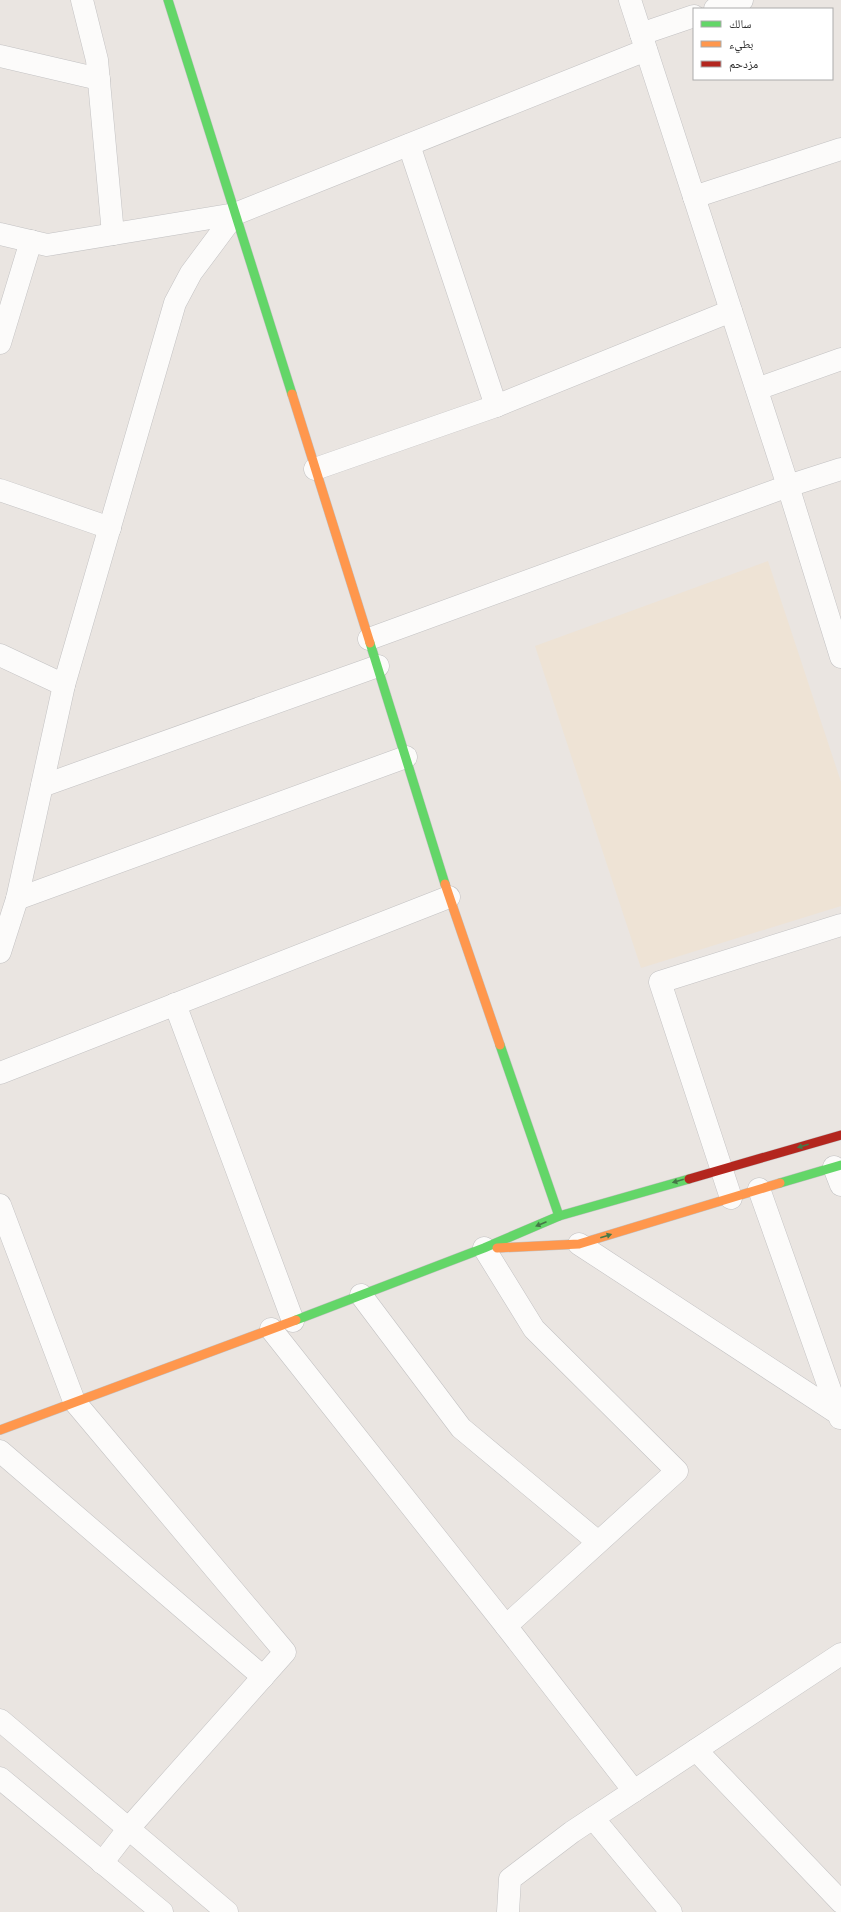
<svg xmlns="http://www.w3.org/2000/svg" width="841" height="1912" font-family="Commissioner,'Noto Naskh Arabic',sans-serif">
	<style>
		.education { fill: #eee3d5 }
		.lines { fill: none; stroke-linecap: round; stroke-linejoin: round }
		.street-casing { stroke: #c3c2c3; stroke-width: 23 }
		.fast-casing { stroke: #c3c2c3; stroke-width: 10 }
		.slow-casing { stroke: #c3c2c3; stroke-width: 10 }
		.jam-casing { stroke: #c3c2c3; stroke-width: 10 }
		.street { stroke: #fcfbfa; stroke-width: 22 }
		.fast { stroke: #63d668; stroke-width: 9 }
		.slow { stroke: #ff974d; stroke-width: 9 }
		.jam { stroke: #b3261e; stroke-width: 9 }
		.oneway { fill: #457847 }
	</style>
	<rect width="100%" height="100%" fill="#eae5e1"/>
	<polygon class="education" points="768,561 841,782 841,906 641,968 535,646"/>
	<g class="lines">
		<g class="street-casing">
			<g id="street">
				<polyline points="82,0 97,60 113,234"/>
				<polyline points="630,0 788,486 841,657"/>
				<polyline points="715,9 742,0"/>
				<polyline points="641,34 694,16"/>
				<polyline points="0,56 99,79"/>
				<polyline points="409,145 496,406"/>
				<polyline points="694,197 841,149"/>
				<polyline points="0,234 47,245 235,214 646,50"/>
				<polyline points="0,343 31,241"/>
				<polyline points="757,389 841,359"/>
				<polyline points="315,469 496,406 731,311"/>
				<polyline points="0,490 110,528"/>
				<polyline points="369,639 788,486 841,469"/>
				<polyline points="0,655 64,685"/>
				<polyline points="42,786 378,666"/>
				<polyline points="17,899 406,757"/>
				<polyline points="0,952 17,899 64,685 175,303 191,273 235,214"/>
				<polyline points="175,1004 293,1321"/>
				<polyline points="0,1073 449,897"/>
				<polyline points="834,1167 841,1185"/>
				<polyline points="759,1189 840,1418"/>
				<polyline points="731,1198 660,982 841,925"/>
				<polyline points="0,1205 74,1401 285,1652 129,1828 102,1863"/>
				<polyline points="579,1244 839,1414"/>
				<polyline points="484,1248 534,1329 677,1471 506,1626"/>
				<polyline points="361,1295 461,1428 598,1542"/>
				<polyline points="271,1329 506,1626 634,1791"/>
				<polyline points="0,1451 263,1677"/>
				<polyline points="0,1720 227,1912"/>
				<polyline points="696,1750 841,1902"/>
				<polyline points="0,1778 162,1912"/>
				<polyline points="593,1818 671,1912"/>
				<polyline points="508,1912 510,1879 572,1832 841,1654"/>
			</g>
		</g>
		<g class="fast-casing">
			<g id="fast">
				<polyline points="168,0 292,394"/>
				<polyline points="370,643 445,884"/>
				<polyline points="500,1045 559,1216"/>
				<polyline points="780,1183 841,1165"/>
				<polyline points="296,1320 484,1248 559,1216 689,1179"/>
			</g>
		</g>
		<g class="slow-casing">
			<g id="slow">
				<polyline points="292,394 370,643"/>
				<polyline points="445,884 500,1045"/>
				<polyline points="497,1248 579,1244 780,1183"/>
				<polyline points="0,1430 296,1320"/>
			</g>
		</g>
		<g class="jam-casing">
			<polyline id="jam" points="689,1179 841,1135"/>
		</g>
		<use href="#street" class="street"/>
		<use href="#fast" class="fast"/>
		<use href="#slow" class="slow"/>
		<use href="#jam" class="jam"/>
	</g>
	<defs><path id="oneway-solid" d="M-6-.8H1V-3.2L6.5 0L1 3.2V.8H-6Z"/></defs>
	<g class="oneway">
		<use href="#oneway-solid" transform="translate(803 1146) rotate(164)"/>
		<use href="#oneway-solid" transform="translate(678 1181) rotate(164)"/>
		<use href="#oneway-solid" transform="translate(541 1224) rotate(157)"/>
		<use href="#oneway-solid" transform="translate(606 1236) rotate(-17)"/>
	</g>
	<rect x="693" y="8" width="140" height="72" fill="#ffffff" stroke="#ababab"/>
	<rect x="701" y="21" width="20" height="6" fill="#63d668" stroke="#ababab"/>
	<text x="729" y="28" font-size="12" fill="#2c2c2c">سالك</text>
	<rect x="701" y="41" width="20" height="6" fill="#ff974d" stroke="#ababab"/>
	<text x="729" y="48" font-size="12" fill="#2c2c2c">بطيء</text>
	<rect x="701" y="61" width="20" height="6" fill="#b3261e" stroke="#ababab"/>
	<text x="729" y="68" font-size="12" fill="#2c2c2c">مزدحم</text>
</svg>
